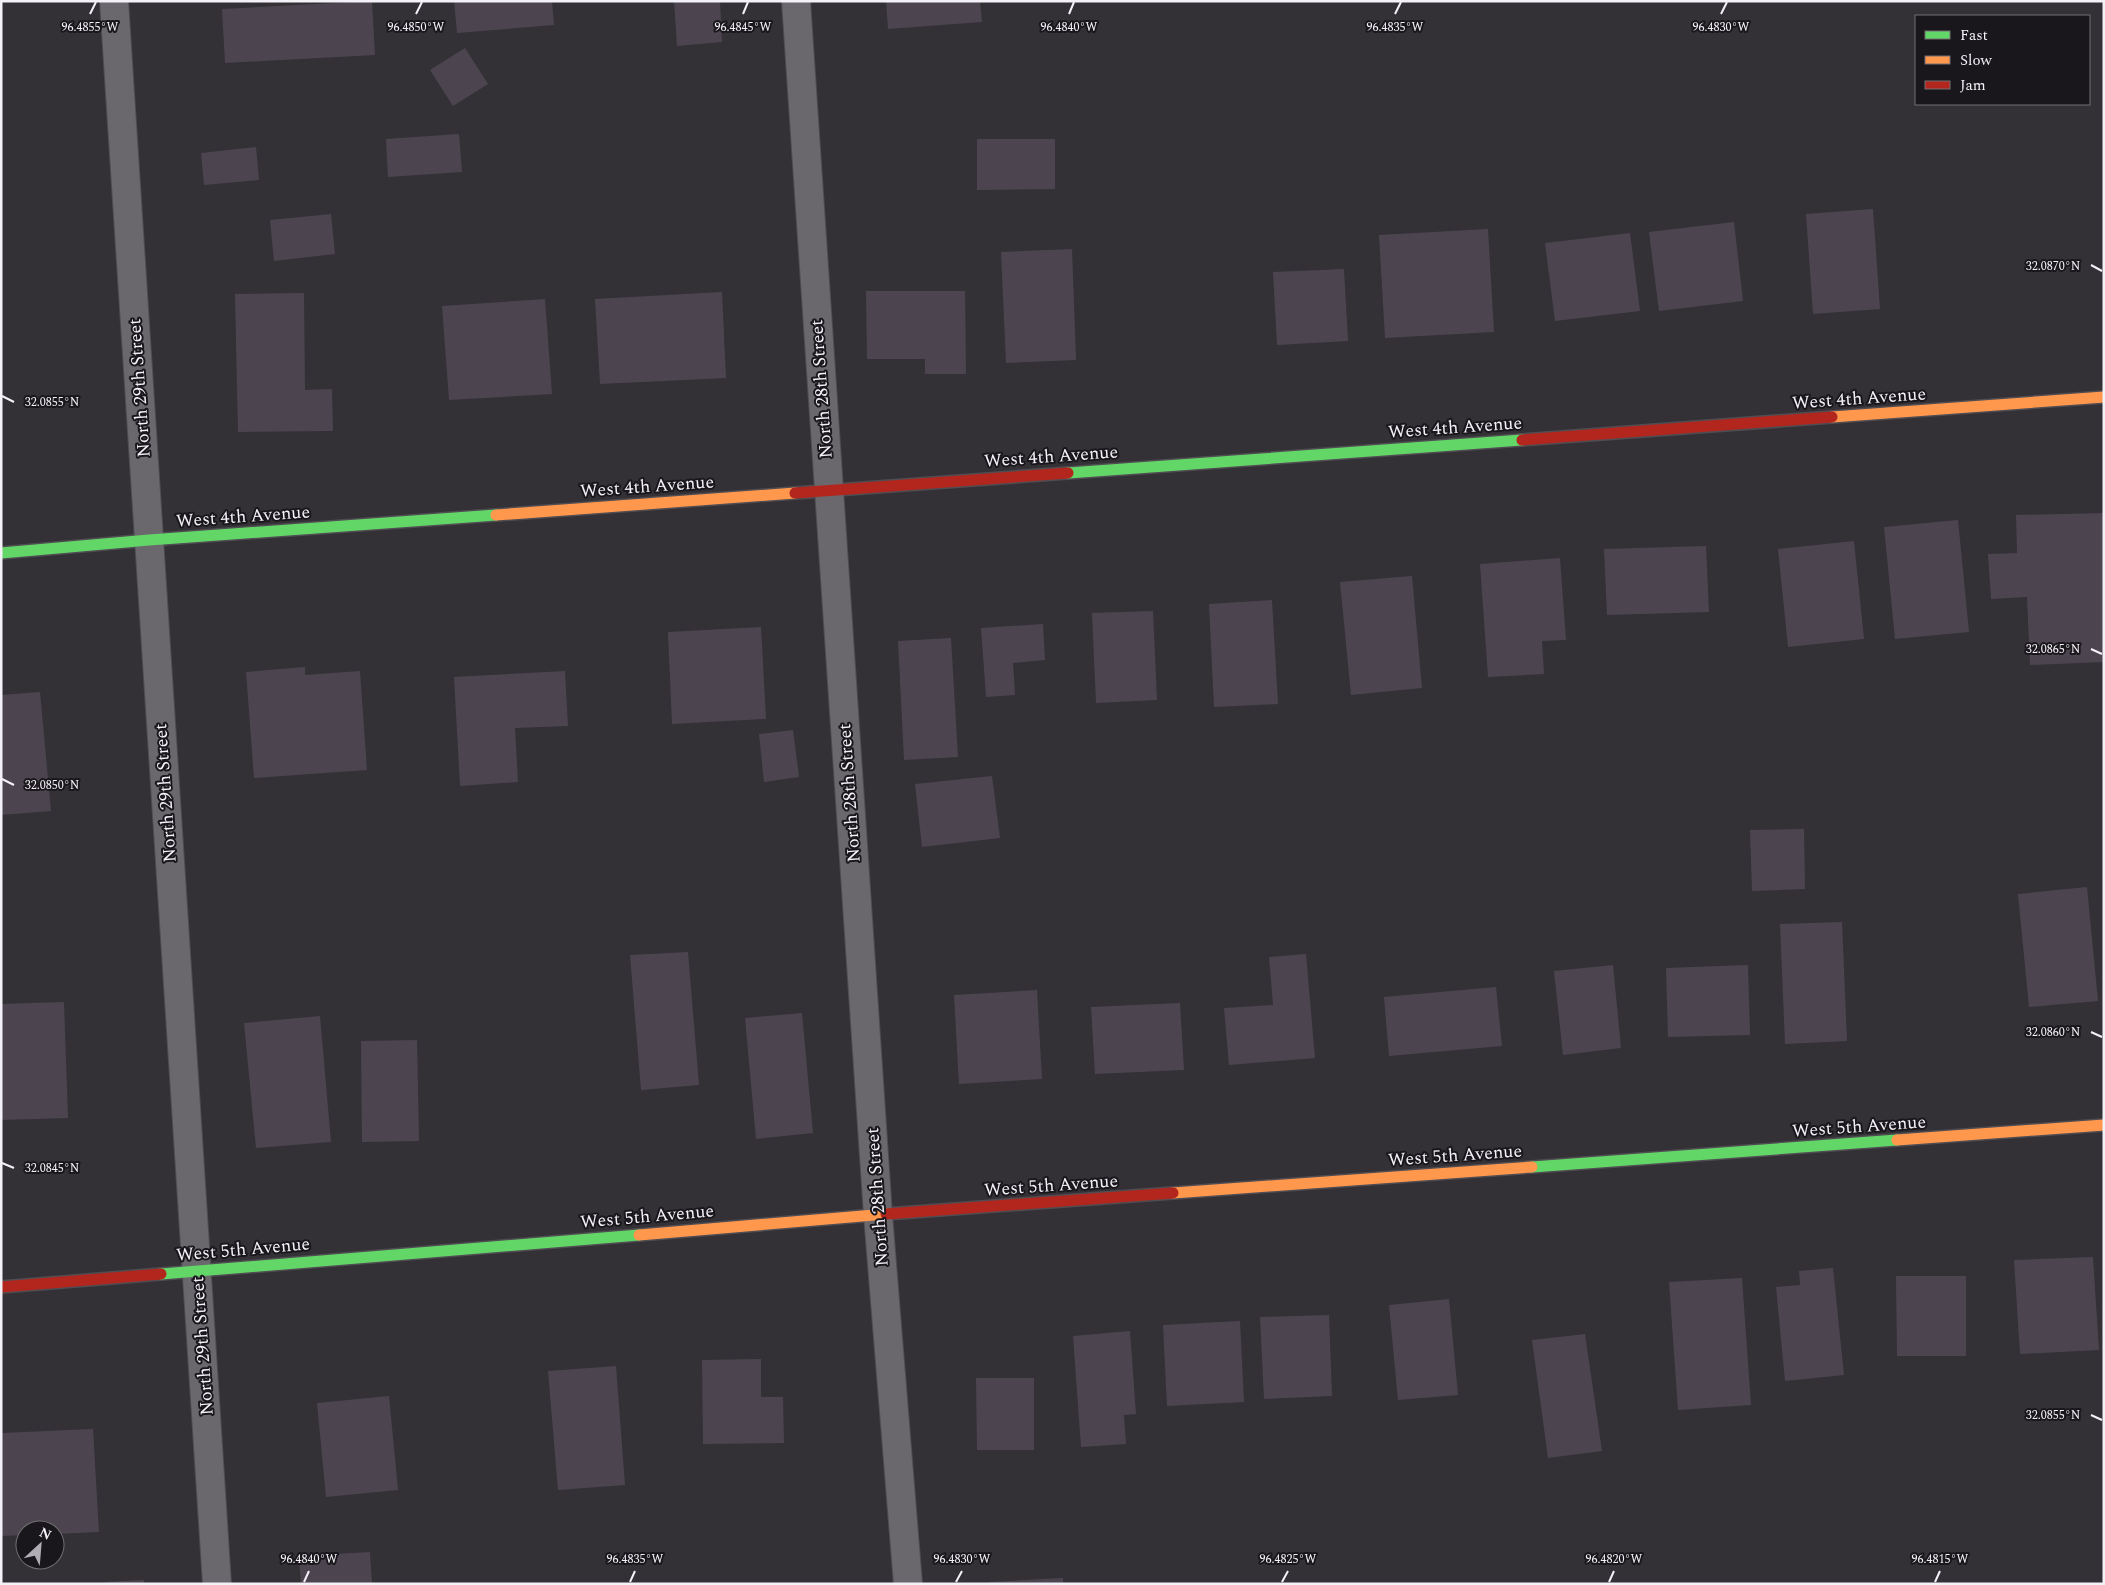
<svg xmlns="http://www.w3.org/2000/svg" width="2105" height="1585" font-family="Spectral,serif">
	<style>
		.building { fill: #4c4550 }
		.lines { fill: none; stroke-linecap: round; stroke-linejoin: round }
		.street-casing { stroke: #4f4c52; stroke-width: 30 }
		.fast-casing { stroke: #4f4c52; stroke-width: 14 }
		.slow-casing { stroke: #4f4c52; stroke-width: 14 }
		.jam-casing { stroke: #4f4c52; stroke-width: 14 }
		.street { stroke: #6a676d; stroke-width: 28 }
		.fast { stroke: #63d668; stroke-width: 11 }
		.slow { stroke: #ff974d; stroke-width: 11 }
		.jam { stroke: #b3261e; stroke-width: 11 }
		.ticks { fill: none; stroke: #f5f1f8; stroke-width: 2 }
		.labels { text-anchor: middle; stroke-width: 4; stroke-linejoin: round; paint-order: stroke }
		.street-label { font-size: 18px; fill: #f5f1f8; stroke: #1a171c }
		.ticks-label { font-size: 12px; text-anchor: middle; fill: #f5f1f8; stroke: #1a171c; stroke-width: 4; stroke-linejoin: round; paint-order: stroke }
	</style>
	<rect width="100%" height="100%" fill="#333036"/>
	<g class="building">
		<polygon points="372,1 375,55 225,63 222,9"/>
		<polygon points="454,1 552,1 554,25 457,33"/>
		<polygon points="674,1 720,1 722,42 677,46"/>
		<polygon points="886,1 980,1 982,22 888,29"/>
		<polygon points="465,48 488,84 453,106 430,70"/>
		<polygon points="459,134 462,172 388,177 386,139"/>
		<polygon points="977,139 1055,139 1055,189 977,190"/>
		<polygon points="256,147 259,180 204,185 201,153"/>
		<polygon points="1873,209 1880,309 1813,314 1806,214"/>
		<polygon points="331,214 335,254 274,261 270,220"/>
		<polygon points="1734,222 1743,301 1659,311 1649,232"/>
		<polygon points="1488,229 1494,332 1385,338 1379,235"/>
		<polygon points="1630,233 1640,311 1555,321 1545,243"/>
		<polygon points="1072,249 1076,360 1006,363 1001,252"/>
		<polygon points="1344,269 1348,341 1277,345 1273,272"/>
		<polygon points="866,291 965,291 966,374 925,374 925,359 867,359"/>
		<polygon points="722,292 726,378 600,384 595,299"/>
		<polygon points="304,293 305,390 332,389 333,431 238,432 235,294"/>
		<polygon points="545,299 552,394 449,400 442,306"/>
		<polygon points="2104,513 2104,662 2030,665 2027,597 1991,599 1988,554 2017,553 2016,515"/>
		<polygon points="1958,520 1969,632 1895,639 1884,527"/>
		<polygon points="1854,541 1864,639 1788,647 1778,549"/>
		<polygon points="1706,546 1709,612 1607,615 1604,549"/>
		<polygon points="1560,558 1566,640 1542,641 1544,674 1488,677 1480,564"/>
		<polygon points="1412,576 1422,688 1351,695 1340,582"/>
		<polygon points="1272,600 1278,704 1214,707 1209,604"/>
		<polygon points="1153,611 1157,700 1096,703 1092,613"/>
		<polygon points="1043,624 1045,660 1013,663 1015,695 986,697 981,628"/>
		<polygon points="761,627 766,719 672,724 668,632"/>
		<polygon points="951,638 958,757 904,760 898,641"/>
		<polygon points="305,667 305,675 360,671 367,770 254,778 246,672"/>
		<polygon points="565,671 568,726 515,728 518,782 460,786 454,677"/>
		<polygon points="40,692 51,811 1,815 1,695"/>
		<polygon points="793,730 799,777 764,782 759,734"/>
		<polygon points="992,776 1000,838 922,847 915,784"/>
		<polygon points="1804,829 1805,889 1752,891 1750,830"/>
		<polygon points="2087,887 2098,1001 2029,1007 2018,894"/>
		<polygon points="1842,922 1847,1041 1785,1044 1780,924"/>
		<polygon points="688,952 699,1085 641,1090 630,955"/>
		<polygon points="1306,954 1315,1058 1229,1065 1224,1008 1273,1005 1269,957"/>
		<polygon points="1613,965 1621,1048 1563,1055 1554,971"/>
		<polygon points="1748,965 1750,1035 1668,1037 1666,968"/>
		<polygon points="1496,987 1502,1046 1389,1056 1384,997"/>
		<polygon points="1037,990 1042,1079 959,1084 954,995"/>
		<polygon points="64,1002 68,1118 1,1120 1,1004"/>
		<polygon points="1180,1003 1184,1070 1095,1074 1091,1007"/>
		<polygon points="802,1013 813,1133 756,1139 745,1018"/>
		<polygon points="320,1016 331,1142 256,1148 244,1023"/>
		<polygon points="417,1040 419,1141 362,1142 361,1041"/>
		<polygon points="2093,1257 2099,1350 2020,1354 2014,1260"/>
		<polygon points="1833,1268 1844,1375 1785,1381 1776,1287 1800,1285 1799,1271"/>
		<polygon points="1896,1276 1966,1276 1966,1356 1897,1356"/>
		<polygon points="1742,1278 1751,1405 1678,1410 1669,1282"/>
		<polygon points="1449,1299 1458,1395 1398,1400 1389,1305"/>
		<polygon points="1329,1315 1332,1396 1264,1399 1260,1317"/>
		<polygon points="1240,1321 1244,1402 1167,1406 1163,1325"/>
		<polygon points="1130,1331 1136,1414 1124,1415 1126,1444 1081,1447 1073,1336"/>
		<polygon points="1585,1334 1602,1451 1548,1458 1532,1340"/>
		<polygon points="761,1359 761,1397 783,1397 784,1443 703,1444 702,1360"/>
		<polygon points="616,1366 625,1485 558,1490 548,1371"/>
		<polygon points="976,1378 1034,1378 1034,1450 977,1450"/>
		<polygon points="389,1396 398,1490 326,1497 317,1403"/>
		<polygon points="93,1429 99,1532 55,1534 55,1530 25,1530 25,1535 1,1536 1,1433"/>
		<polygon points="370,1552 372,1584 301,1584 299,1556"/>
		<polygon points="1063,1578 1063,1584 989,1584 989,1582"/>
		<polygon points="144,1580 144,1584 105,1584 105,1582"/>
	</g>
	<g class="lines">
		<g class="street-casing">
			<g id="street">
				<polyline points="114,1 217,1584"/>
				<polyline points="796,1 878,1215 908,1584"/>
			</g>
		</g>
		<g class="fast-casing">
			<g id="fast">
				<polyline points="1068,473 1522,440"/>
				<polyline points="1,553 149,540 496,515"/>
				<polyline points="1532,1167 1897,1140"/>
				<polyline points="161,1274 639,1235"/>
			</g>
		</g>
		<g class="slow-casing">
			<g id="slow">
				<polyline points="1832,417 2104,397"/>
				<polyline points="496,515 795,493"/>
				<polyline points="1897,1140 2104,1125"/>
				<polyline points="1173,1193 1532,1167"/>
				<polyline points="639,1235 886,1214"/>
			</g>
		</g>
		<g class="jam-casing">
			<g id="jam">
				<polyline points="1522,440 1832,417"/>
				<polyline points="795,493 1068,473"/>
				<polyline points="886,1214 1173,1193"/>
				<polyline points="1,1287 161,1274"/>
			</g>
		</g>
		<use href="#street" class="street"/>
		<use href="#fast" class="fast"/>
		<use href="#slow" class="slow"/>
		<use href="#jam" class="jam"/>
	</g>
	<path class="ticks" d="M90,14L96,2M416,14L422,2M743,14L748,2M1069,14L1074,2M1395,14L1401,2M1721,14L1727,2M2091,265L2102,271M2,396L14,402M2091,649L2102,654M2,779L14,785M2091,1032L2102,1037M2,1163L14,1168M2091,1415L2102,1420M304,1582L309,1571M630,1582L635,1571M956,1582L962,1571M1282,1582L1288,1571M1609,1582L1614,1571M1935,1582L1940,1571"/>
	<g class="labels">
		<g class="street-label">
			<text transform="translate(139 388) rotate(-94)" y="6">North 29th Street</text>
			<text transform="translate(821 389) rotate(-94)" y="6">North 28th Street</text>
			<text transform="translate(1859 398) rotate(-4)" y="6">West 4th Avenue</text>
			<text transform="translate(1455 427) rotate(-4)" y="6">West 4th Avenue</text>
			<text transform="translate(1051 456) rotate(-4)" y="6">West 4th Avenue</text>
			<text transform="translate(647 486) rotate(-4)" y="6">West 4th Avenue</text>
			<text transform="translate(243 516) rotate(-4)" y="6">West 4th Avenue</text>
			<text transform="translate(165 793) rotate(-94)" y="6">North 29th Street</text>
			<text transform="translate(849 793) rotate(-94)" y="6">North 28th Street</text>
			<text transform="translate(1859 1126) rotate(-4)" y="6">West 5th Avenue</text>
			<text transform="translate(1455 1155) rotate(-4)" y="6">West 5th Avenue</text>
			<text transform="translate(1051 1185) rotate(-4)" y="6">West 5th Avenue</text>
			<text transform="translate(877 1197) rotate(-94)" y="6">North 28th Street</text>
			<text transform="translate(647 1216) rotate(-5)" y="6">West 5th Avenue</text>
			<text transform="translate(243 1249) rotate(-5)" y="6">West 5th Avenue</text>
			<text transform="translate(202 1346) rotate(-94)" y="6">North 29th Street</text>
		</g>
	</g>
	<g class="ticks-label">
		<text x="90" y="31">96.4855°W</text>
		<text x="416" y="31">96.4850°W</text>
		<text x="743" y="31">96.4845°W</text>
		<text x="1069" y="31">96.4840°W</text>
		<text x="1395" y="31">96.4835°W</text>
		<text x="1721" y="31">96.4830°W</text>
		<text x="2053" y="270">32.0870°N</text>
		<text x="52" y="406">32.0855°N</text>
		<text x="2053" y="653">32.0865°N</text>
		<text x="52" y="789">32.0850°N</text>
		<text x="2053" y="1036">32.0860°N</text>
		<text x="52" y="1172">32.0845°N</text>
		<text x="2053" y="1419">32.0855°N</text>
		<text x="309" y="1563">96.4840°W</text>
		<text x="635" y="1563">96.4835°W</text>
		<text x="962" y="1563">96.4830°W</text>
		<text x="1288" y="1563">96.4825°W</text>
		<text x="1614" y="1563">96.4820°W</text>
		<text x="1940" y="1563">96.4815°W</text>
	</g>
	<rect width="2105" height="1585" fill="none" stroke="#f5f1f8" stroke-width="5"/>
	<rect x="1915" y="15" width="175" height="90" fill="#1a171c" stroke="#726e74"/>
	<rect x="1925" y="31" width="25" height="8" fill="#63d668" stroke="#726e74"/>
	<text x="1960" y="40" font-size="15" fill="#f5f1f8">Fast</text>
	<rect x="1925" y="56" width="25" height="8" fill="#ff974d" stroke="#726e74"/>
	<text x="1960" y="65" font-size="15" fill="#f5f1f8">Slow</text>
	<rect x="1925" y="81" width="25" height="8" fill="#b3261e" stroke="#726e74"/>
	<text x="1960" y="90" font-size="15" fill="#f5f1f8">Jam</text>
	<g transform="translate(40 1545) rotate(26)"><circle r="24" fill="#1a171c" stroke="#726e74"/>
	<path d="M0-4L9 19L0 12L-9 19Z" fill="#b1adb4"/>
	<text y="-8" font-size="14" font-weight="bold" text-anchor="middle" fill="#f5f1f8">N</text>
	</g>
</svg>
